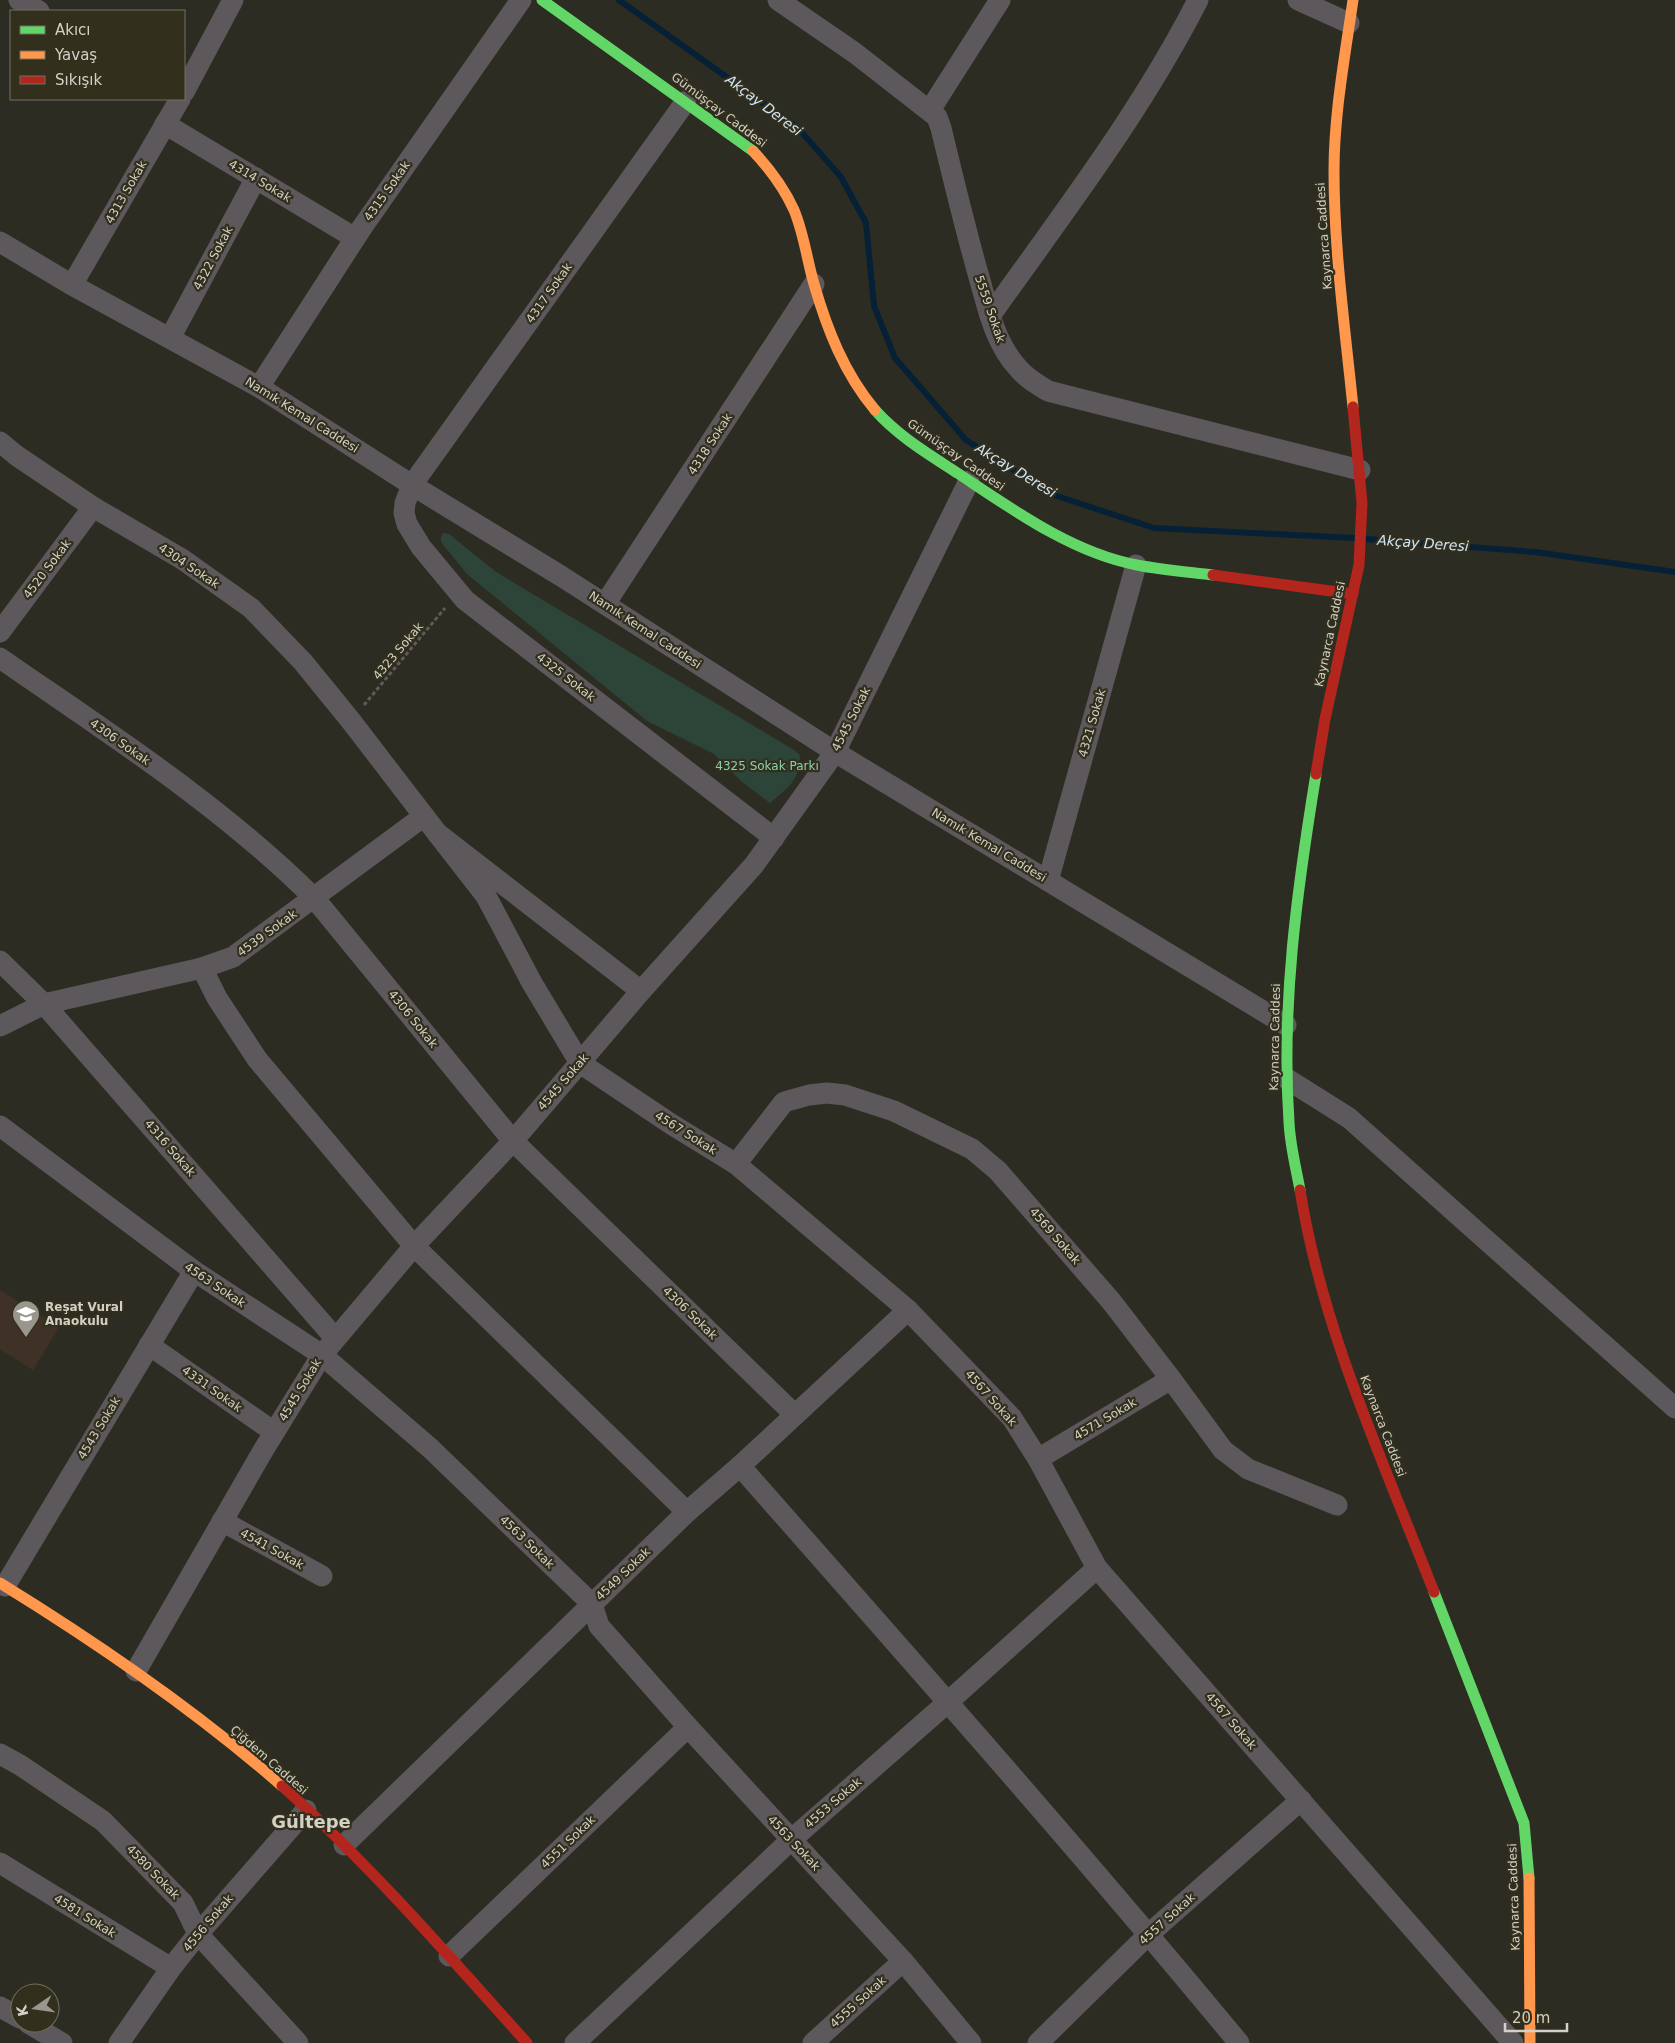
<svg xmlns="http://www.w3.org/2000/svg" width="1675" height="2043" font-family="'DejaVu Sans',sans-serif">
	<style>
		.education { fill: #403127 }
		.green { fill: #2d4539 }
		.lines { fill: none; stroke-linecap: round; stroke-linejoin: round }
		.stream { stroke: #062036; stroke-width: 6 }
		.path { stroke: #5d5c5a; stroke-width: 3; stroke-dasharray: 4 2.5; stroke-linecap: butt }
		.street { stroke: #5c585b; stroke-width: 21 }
		.fast { stroke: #63d668; stroke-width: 11 }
		.slow { stroke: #ff974d; stroke-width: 11 }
		.jam { stroke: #b3261e; stroke-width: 11 }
		.labels { text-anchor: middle; stroke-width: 4.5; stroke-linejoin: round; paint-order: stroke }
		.street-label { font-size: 12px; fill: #d3d1c7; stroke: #322f1d }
		.park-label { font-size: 12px; fill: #87d2b0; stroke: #322f1d }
		.poi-label { font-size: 12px; font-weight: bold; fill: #d3d1c7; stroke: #322f1d; text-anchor: start }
		.water-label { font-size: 14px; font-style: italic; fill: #d0e5f9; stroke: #322f1d }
		.district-label { font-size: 18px; font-weight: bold; fill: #d3d1c7; stroke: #322f1d }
	</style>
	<rect width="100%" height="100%" fill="#2d2c22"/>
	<polygon class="education" points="0,1290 59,1327 33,1370 0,1349"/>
	<path class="green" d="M443,533L449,534L496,572L794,750L800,755C799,781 789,787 770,803L741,781L714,754L647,721L467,574L441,542V537Z"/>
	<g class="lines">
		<g class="stream">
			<polyline points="619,0 798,128 841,177 866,223 874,306 895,358 966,440 1051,494 1154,528 1353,538"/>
			<polyline points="1366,539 1535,552 1675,572"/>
		</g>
		<polyline class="path" points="364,705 445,608"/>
		<g class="street">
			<polyline points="19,0 39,11"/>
			<path d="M778,0L855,53L937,117L941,128C953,178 965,228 979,277C988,309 995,343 1018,368C1026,378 1037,384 1048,391L1360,470"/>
			<polyline points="1298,0 1349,23"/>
			<polyline points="184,92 233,0"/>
			<polyline points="686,101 412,485 405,503 404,513 407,524 421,547 465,600 774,838"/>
			<polyline points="930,110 1000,0"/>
			<polyline points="165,124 355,238"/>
			<polyline points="0,242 72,285 259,387 412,485 561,576 835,752 1286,1025"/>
			<polyline points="72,285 180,99"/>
			<path d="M990,316C1063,213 1141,112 1198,0"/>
			<polyline points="170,338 256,178"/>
			<polyline points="259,387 361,229 521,0"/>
			<polyline points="0,442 17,456 93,507 182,559 251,608 303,662 351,721 437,833 641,991"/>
			<polyline points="605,604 814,284"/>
			<polyline points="0,632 93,507"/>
			<path d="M0,658C108,733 221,805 315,899L513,1141L795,1415"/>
			<polyline points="437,833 486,896 532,983 580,1063 671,1124 736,1164 908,1310 1012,1418 1038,1459 1097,1568 1513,2043"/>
			<polyline points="1048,881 1136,565"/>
			<polyline points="0,961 44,1004 335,1338"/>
			<polyline points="202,968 217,998 257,1059 414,1246 687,1512"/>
			<polyline points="0,1026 44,1004 202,968 233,957 424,816"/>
			<polyline points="1287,1079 1349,1118 1675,1408"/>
			<polyline points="0,1126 194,1271 322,1355 430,1448 592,1604 599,1626 688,1727 903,1961 971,2043"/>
			<polyline points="736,1164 784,1102 809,1095 827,1093 845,1095 894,1111 972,1149 998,1171 1111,1301 1171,1379 1223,1450 1248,1469 1337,1505"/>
			<polyline points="149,1345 274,1432"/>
			<polyline points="1038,1459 1171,1379"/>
			<path d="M740,1466C908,1657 1077,1847 1239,2043"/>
			<polyline points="222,1521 322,1576"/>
			<polyline points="5,1586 194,1271"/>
			<polyline points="136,1671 264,1449 322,1355 414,1246 513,1141 641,991 754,865 835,752 969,481"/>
			<polyline points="0,1754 20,1765 103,1821 183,1903 198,1934 298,2043"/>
			<polyline points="344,1845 687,1512 740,1466 908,1310"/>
			<polyline points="0,1863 171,1968"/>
			<polyline points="449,1956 688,1727"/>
			<polyline points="0,2007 20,2018"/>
			<polyline points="28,2023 62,2043"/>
			<polyline points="119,2043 171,1968 198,1934 306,1810"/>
			<polyline points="575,2043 791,1840 948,1702 1097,1568"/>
			<polyline points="813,2043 903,1961"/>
			<polyline points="1038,2043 1149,1934 1301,1800"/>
		</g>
		<g class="fast">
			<polyline points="542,0 753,151"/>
			<path d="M875,410C899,437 930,455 959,474C1013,510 1073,553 1137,565C1162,570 1188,572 1213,575"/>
			<path d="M1300,1190C1296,1168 1290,1145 1289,1122C1281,1005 1297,890 1316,774"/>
			<polyline points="1434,1592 1524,1823 1529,1878"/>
		</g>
		<g class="slow">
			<path d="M1353,0C1345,56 1334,114 1334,171C1334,250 1345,328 1353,407"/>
			<path d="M753,151C770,169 784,188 794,210C804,234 807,260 814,284C827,329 844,373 875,410"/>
			<path d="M0,1583C99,1644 194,1709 282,1786"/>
			<polyline points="1529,1878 1530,2043"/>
		</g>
		<g class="jam">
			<polyline points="1213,575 1353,594"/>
			<polyline points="1316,774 1325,719 1359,565 1362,503 1353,407"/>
			<path d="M1300,1190C1322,1329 1383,1461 1434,1592"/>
			<path d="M282,1786C370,1865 448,1955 527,2043"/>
		</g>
	</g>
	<defs>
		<g id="school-pin" transform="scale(1.4375)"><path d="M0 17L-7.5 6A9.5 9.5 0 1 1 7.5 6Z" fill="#99978d" stroke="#322f1d"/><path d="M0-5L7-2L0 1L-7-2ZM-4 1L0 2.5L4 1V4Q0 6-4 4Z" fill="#fff"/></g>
	</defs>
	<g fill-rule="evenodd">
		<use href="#school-pin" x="26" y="1314"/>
	</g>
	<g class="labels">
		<g class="street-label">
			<text transform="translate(719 110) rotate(37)" y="4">Gümüşçay Caddesi</text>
			<text transform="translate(260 181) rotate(31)" y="4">4314 Sokak</text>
			<text transform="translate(387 191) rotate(-55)" y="4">4315 Sokak</text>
			<text transform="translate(126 192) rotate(-60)" y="4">4313 Sokak</text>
			<text transform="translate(1324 236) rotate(-94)" y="4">Kaynarca Caddesi</text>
			<text transform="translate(213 258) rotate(-62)" y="4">4322 Sokak</text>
			<text transform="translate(549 293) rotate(-55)" y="4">4317 Sokak</text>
			<text transform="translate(990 309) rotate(71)" y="4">5559 Sokak</text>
			<text transform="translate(302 415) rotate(32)" y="4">Namık Kemal Caddesi</text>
			<text transform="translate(710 444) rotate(-57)" y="4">4318 Sokak</text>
			<text transform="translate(956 455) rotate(35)" y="4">Gümüşçay Caddesi</text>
			<text transform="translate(189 566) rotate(34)" y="4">4304 Sokak</text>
			<text transform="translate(47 569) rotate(-53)" y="4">4520 Sokak</text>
			<text transform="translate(645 630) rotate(33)" y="4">Namık Kemal Caddesi</text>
			<text transform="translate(1330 634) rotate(-78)" y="4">Kaynarca Caddesi</text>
			<text transform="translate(398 651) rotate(-50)" y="4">4323 Sokak</text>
			<text transform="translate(566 677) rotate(38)" y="4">4325 Sokak</text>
			<text transform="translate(851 719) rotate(-63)" y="4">4545 Sokak</text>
			<text transform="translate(1092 723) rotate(-74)" y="4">4321 Sokak</text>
			<text transform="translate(120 742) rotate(35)" y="4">4306 Sokak</text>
			<text transform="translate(989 845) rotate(31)" y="4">Namık Kemal Caddesi</text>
			<text transform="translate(267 933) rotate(-36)" y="4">4539 Sokak</text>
			<text transform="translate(413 1019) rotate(51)" y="4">4306 Sokak</text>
			<text transform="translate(1275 1037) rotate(-89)" y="4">Kaynarca Caddesi</text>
			<text transform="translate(563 1082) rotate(-49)" y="4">4545 Sokak</text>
			<text transform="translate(686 1133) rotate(32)" y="4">4567 Sokak</text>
			<text transform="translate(170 1148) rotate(49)" y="4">4316 Sokak</text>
			<text transform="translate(1055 1236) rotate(49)" y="4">4569 Sokak</text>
			<text transform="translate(215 1285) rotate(34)" y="4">4563 Sokak</text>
			<text transform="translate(690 1313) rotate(44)" y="4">4306 Sokak</text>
			<text transform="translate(212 1389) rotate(35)" y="4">4331 Sokak</text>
			<text transform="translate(300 1390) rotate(-59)" y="4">4545 Sokak</text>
			<text transform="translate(991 1398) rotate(48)" y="4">4567 Sokak</text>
			<text transform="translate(1105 1419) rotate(-31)" y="4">4571 Sokak</text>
			<text transform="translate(1383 1426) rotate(69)" y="4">Kaynarca Caddesi</text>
			<text transform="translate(99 1428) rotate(-59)" y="4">4543 Sokak</text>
			<text transform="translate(527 1542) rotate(44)" y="4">4563 Sokak</text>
			<text transform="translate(272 1549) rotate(29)" y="4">4541 Sokak</text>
			<text transform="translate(623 1574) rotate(-44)" y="4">4549 Sokak</text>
			<text transform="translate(1231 1721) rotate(49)" y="4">4567 Sokak</text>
			<text transform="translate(269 1760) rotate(41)" y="4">Çiğdem Caddesi</text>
			<text transform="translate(833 1803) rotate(-41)" y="4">4553 Sokak</text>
			<text transform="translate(568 1842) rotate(-44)" y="4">4551 Sokak</text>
			<text transform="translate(794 1843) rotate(47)" y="4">4563 Sokak</text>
			<text transform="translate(153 1872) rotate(46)" y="4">4580 Sokak</text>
			<text transform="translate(1514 1897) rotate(-92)" y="4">Kaynarca Caddesi</text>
			<text transform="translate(85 1916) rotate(32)" y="4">4581 Sokak</text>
			<text transform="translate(1167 1919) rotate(-42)" y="4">4557 Sokak</text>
			<text transform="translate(208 1923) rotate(-50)" y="4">4556 Sokak</text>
			<text transform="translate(858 2002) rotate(-42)" y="4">4555 Sokak</text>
		</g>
		<g class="park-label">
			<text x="767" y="770">4325 Sokak Parkı</text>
		</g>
		<g class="poi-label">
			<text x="45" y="1311">Reşat Vural<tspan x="45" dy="14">Anaokulu</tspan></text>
		</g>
		<g class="water-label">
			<text transform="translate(764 105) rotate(37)" y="5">Akçay Deresi</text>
			<text transform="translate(1016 470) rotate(31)" y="5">Akçay Deresi</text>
			<text transform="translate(1423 543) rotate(4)" y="5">Akçay Deresi</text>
		</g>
		<g class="district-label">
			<text x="311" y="1828">Gültepe</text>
		</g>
	</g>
	<rect x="10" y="10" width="175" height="90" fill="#322f1d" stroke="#727061"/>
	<rect x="20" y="26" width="25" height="8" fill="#63d668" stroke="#727061"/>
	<text x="55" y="35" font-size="15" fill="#d3d1c7">Akıcı</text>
	<rect x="20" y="51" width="25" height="8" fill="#ff974d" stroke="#727061"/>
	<text x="55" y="60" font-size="15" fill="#d3d1c7">Yavaş</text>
	<rect x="20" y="76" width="25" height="8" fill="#b3261e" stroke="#727061"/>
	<text x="55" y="85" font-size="15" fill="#d3d1c7">Sıkışık</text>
	<g transform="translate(35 2008) rotate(257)"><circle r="24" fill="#322f1d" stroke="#727061"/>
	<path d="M0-4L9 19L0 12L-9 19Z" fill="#99978d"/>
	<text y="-8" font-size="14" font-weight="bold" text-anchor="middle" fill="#d3d1c7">K</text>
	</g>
	<path d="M1505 2023v8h62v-8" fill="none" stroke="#d3d1c7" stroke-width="2.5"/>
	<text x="1512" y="2023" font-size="15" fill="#d3d1c7" stroke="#322f1d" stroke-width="4" paint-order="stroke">20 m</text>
</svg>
